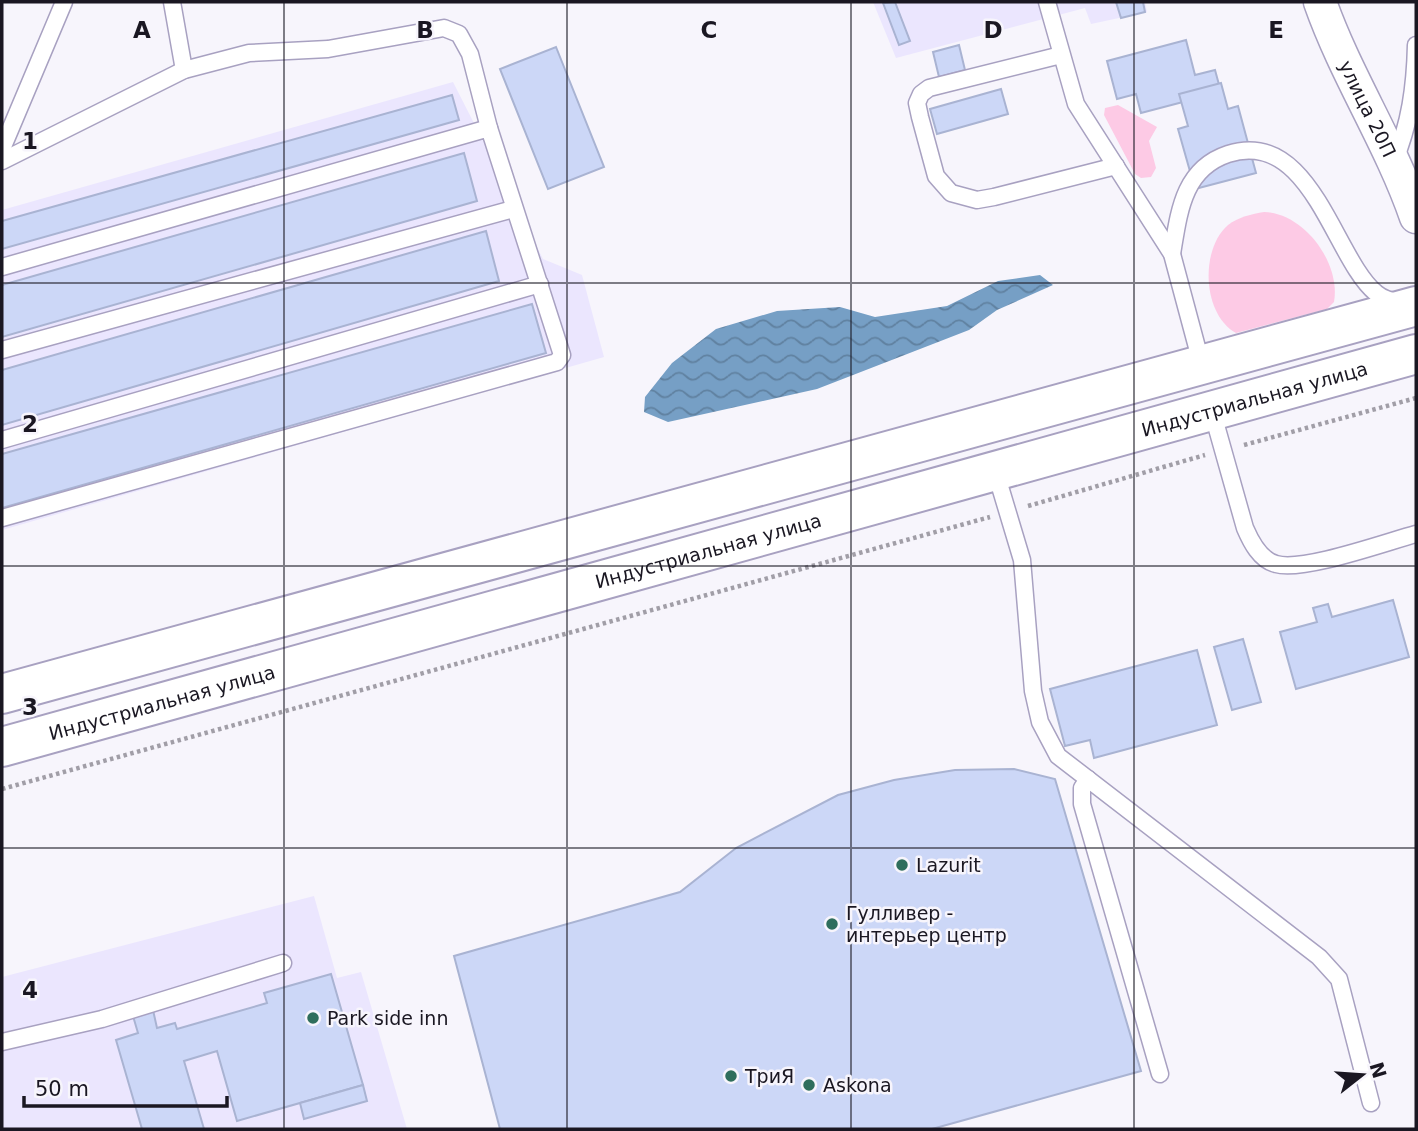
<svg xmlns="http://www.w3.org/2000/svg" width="1418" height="1131" font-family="'DejaVu Sans',sans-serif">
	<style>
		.built { fill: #ebe6fe }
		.grass { fill: #fdcae5 }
		.water { fill: url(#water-waves) }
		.building { fill: #ccd7f7; stroke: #a9b3d2; stroke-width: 2 }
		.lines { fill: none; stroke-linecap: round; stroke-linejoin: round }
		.service-casing { stroke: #a8a1c1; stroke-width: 19 }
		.minor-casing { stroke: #a8a1c1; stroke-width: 35 }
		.primary-casing { stroke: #a8a1c1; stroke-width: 42 }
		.path { stroke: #a19ea7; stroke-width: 4.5; stroke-dasharray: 3.5 3.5; stroke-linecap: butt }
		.service { stroke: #fff; stroke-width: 16 }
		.minor { stroke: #fff; stroke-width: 32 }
		.primary { stroke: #fff; stroke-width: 38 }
		.grid { fill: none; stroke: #1a1722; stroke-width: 2; stroke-opacity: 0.55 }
		.poi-dot { fill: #2f6e5c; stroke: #f7f5fc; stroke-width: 2.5 }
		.labels { text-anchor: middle; stroke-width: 5; stroke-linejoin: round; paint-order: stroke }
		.street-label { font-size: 19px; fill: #1a1722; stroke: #f7f5fc }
		.poi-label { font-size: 19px; fill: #1a1722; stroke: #f7f5fc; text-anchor: start }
		.grid-label { font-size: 23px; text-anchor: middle; font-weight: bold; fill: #1a1722; stroke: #f7f5fc; stroke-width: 5; stroke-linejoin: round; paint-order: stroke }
	</style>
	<defs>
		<pattern id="water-waves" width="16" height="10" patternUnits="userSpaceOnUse" patternTransform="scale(1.75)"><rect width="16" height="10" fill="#769fc5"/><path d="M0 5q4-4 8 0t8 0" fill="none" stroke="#6081a0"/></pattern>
	</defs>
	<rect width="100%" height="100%" fill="#f7f5fc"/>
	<g class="built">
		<polygon points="873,2 1145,2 1147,12 1091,24 1085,8 896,58"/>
		<polygon points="453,82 543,259 582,275 604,357 2,530 2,210"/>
		<polygon points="314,896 337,978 361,972 407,1129 2,1129 2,977"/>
	</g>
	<g class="grass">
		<polygon points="1118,105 1157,127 1149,141 1156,168 1151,177 1141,178 1135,174 1104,115 1105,108"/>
		<path d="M1264,212C1304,213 1341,263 1334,302L1327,309L1236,333C1202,314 1200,249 1228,225C1238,217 1252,214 1264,212Z"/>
	</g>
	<polygon class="water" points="1040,275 1053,285 997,310 969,330 817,389 668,422 644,412 645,397 672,363 716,329 777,311 840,307 875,317 947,306 998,281"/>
	<g class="building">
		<polygon points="895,2 910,41 899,45 883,3"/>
		<polygon points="1116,2 1143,2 1145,12 1121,18"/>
		<polygon points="1186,40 1195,75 1215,70 1221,92 1141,113 1136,94 1117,99 1107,61"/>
		<polygon points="959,45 965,70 939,77 933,52"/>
		<polygon points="556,47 604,167 548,189 500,69"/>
		<polygon points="1221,83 1228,109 1238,106 1256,173 1195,189 1178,129 1188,126 1179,94"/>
		<polygon points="1001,89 1008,114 937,134 930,109"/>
		<polygon points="452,95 459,120 2,249 2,221"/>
		<polygon points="464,153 477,201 2,337 2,285"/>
		<polygon points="486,231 499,281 2,425 2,370"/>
		<polygon points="532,304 546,353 2,508 2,454"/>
		<polygon points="1393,600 1409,657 1296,689 1280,632 1317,622 1313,608 1328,604 1332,617"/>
		<polygon points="1243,639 1261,702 1232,710 1214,647"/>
		<polygon points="1197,650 1217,725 1094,758 1090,740 1065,746 1050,689"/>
		<polygon points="1014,769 1055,779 1141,1071 932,1129 500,1129 454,956 680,892 736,848 838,795 894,780 955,770"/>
		<polygon points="331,974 363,1085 237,1121 217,1051 184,1061 204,1129 142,1129 116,1040 138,1033 133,1016 153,1010 157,1028 175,1023 177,1029 267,1003 264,993"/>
		<polygon points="363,1085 367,1101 304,1119 300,1103"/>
	</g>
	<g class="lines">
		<g class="service-casing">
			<g id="service">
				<polyline points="172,2 184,70"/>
				<polyline points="1047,2 1076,104 1172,254 1202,366"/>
				<polyline points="1061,55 929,88 921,94 917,103 920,117 936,176 951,193 977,200 994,197 1116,166"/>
				<polyline points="2,149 64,2"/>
				<polyline points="2,161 184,70 249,53 328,49 444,28 459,34 470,54 489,128"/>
				<path d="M1394,162C1410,123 1415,87 1416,45"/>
				<path d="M1172,254C1179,212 1183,169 1228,154C1311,127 1334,259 1376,293C1383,299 1391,301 1400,302"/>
				<polyline points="2,267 489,128 562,355 557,362 2,518"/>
				<polyline points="2,350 513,209"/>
				<path d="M1212,411L1245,528C1251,542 1260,560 1276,564C1303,572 1386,542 1416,534"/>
				<polyline points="2,440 540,284"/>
				<polyline points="995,470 1022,560 1033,691 1040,722 1058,756 1319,957 1339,979 1371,1103"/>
				<polyline points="1088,779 1082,788 1082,804 1160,1074"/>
				<polyline points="2,1042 102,1019 283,963"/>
			</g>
		</g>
		<g class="minor-casing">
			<g id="minor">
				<path id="s1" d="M1320,2C1346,76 1390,142 1416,217"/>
			</g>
		</g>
		<g class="primary-casing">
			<g id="primary">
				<polyline points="2,694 1416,306"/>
				<path id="s2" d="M2,747L1416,354"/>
			</g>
		</g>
		<g class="path">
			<polyline points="1244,445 1416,398"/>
			<polyline points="1028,506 1205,455"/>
			<polyline points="2,789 990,517"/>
		</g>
		<use href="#service" class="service"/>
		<use href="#minor" class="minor"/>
		<use href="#primary" class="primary"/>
	</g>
	<path class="grid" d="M284,2V1129M567,2V1129M851,2V1129M1134,2V1129M2,283H1416M2,566H1416M2,848H1416"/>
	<g class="poi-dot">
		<circle cx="902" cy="865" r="7"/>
		<circle cx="832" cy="924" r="7"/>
		<circle cx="313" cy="1018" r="7"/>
		<circle cx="731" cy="1076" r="7"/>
		<circle cx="809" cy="1085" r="7"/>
	</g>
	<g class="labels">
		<g class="street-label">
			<text dy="7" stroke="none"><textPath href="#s1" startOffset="117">улица 20П</textPath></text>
			<text dy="7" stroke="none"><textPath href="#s2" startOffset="1300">Индустриальная улица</textPath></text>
			<text dy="7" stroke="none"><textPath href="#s2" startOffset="733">Индустриальная улица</textPath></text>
			<text dy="7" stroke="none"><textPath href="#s2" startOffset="166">Индустриальная улица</textPath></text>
		</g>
		<g class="poi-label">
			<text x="916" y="872">Lazurit</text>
			<text x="846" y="920">Гулливер -<tspan x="846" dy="22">интерьер центр</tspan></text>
			<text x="327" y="1025">Park side inn</text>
			<text x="745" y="1083">ТриЯ</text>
			<text x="823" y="1092">Askona</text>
		</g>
	</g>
	<g class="grid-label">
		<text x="142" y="38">A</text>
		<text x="425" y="38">B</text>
		<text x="709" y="38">C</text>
		<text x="993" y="38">D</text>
		<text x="1276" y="38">E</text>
		<text x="30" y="149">1</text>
		<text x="30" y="432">2</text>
		<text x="30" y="715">3</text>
		<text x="30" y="998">4</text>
	</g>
	<rect width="1418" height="1131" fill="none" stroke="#1a1722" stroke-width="7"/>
	<g transform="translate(1362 1075) rotate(73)" stroke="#f7f5fc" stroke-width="5" paint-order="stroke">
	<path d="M0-5L12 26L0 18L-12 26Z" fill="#1a1722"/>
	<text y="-10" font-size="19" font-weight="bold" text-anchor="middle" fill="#1a1722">N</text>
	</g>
	<path d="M24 1096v10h203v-10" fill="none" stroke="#1a1722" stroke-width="3.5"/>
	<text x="35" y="1096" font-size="21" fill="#1a1722" stroke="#f7f5fc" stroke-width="5" paint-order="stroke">50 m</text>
</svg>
